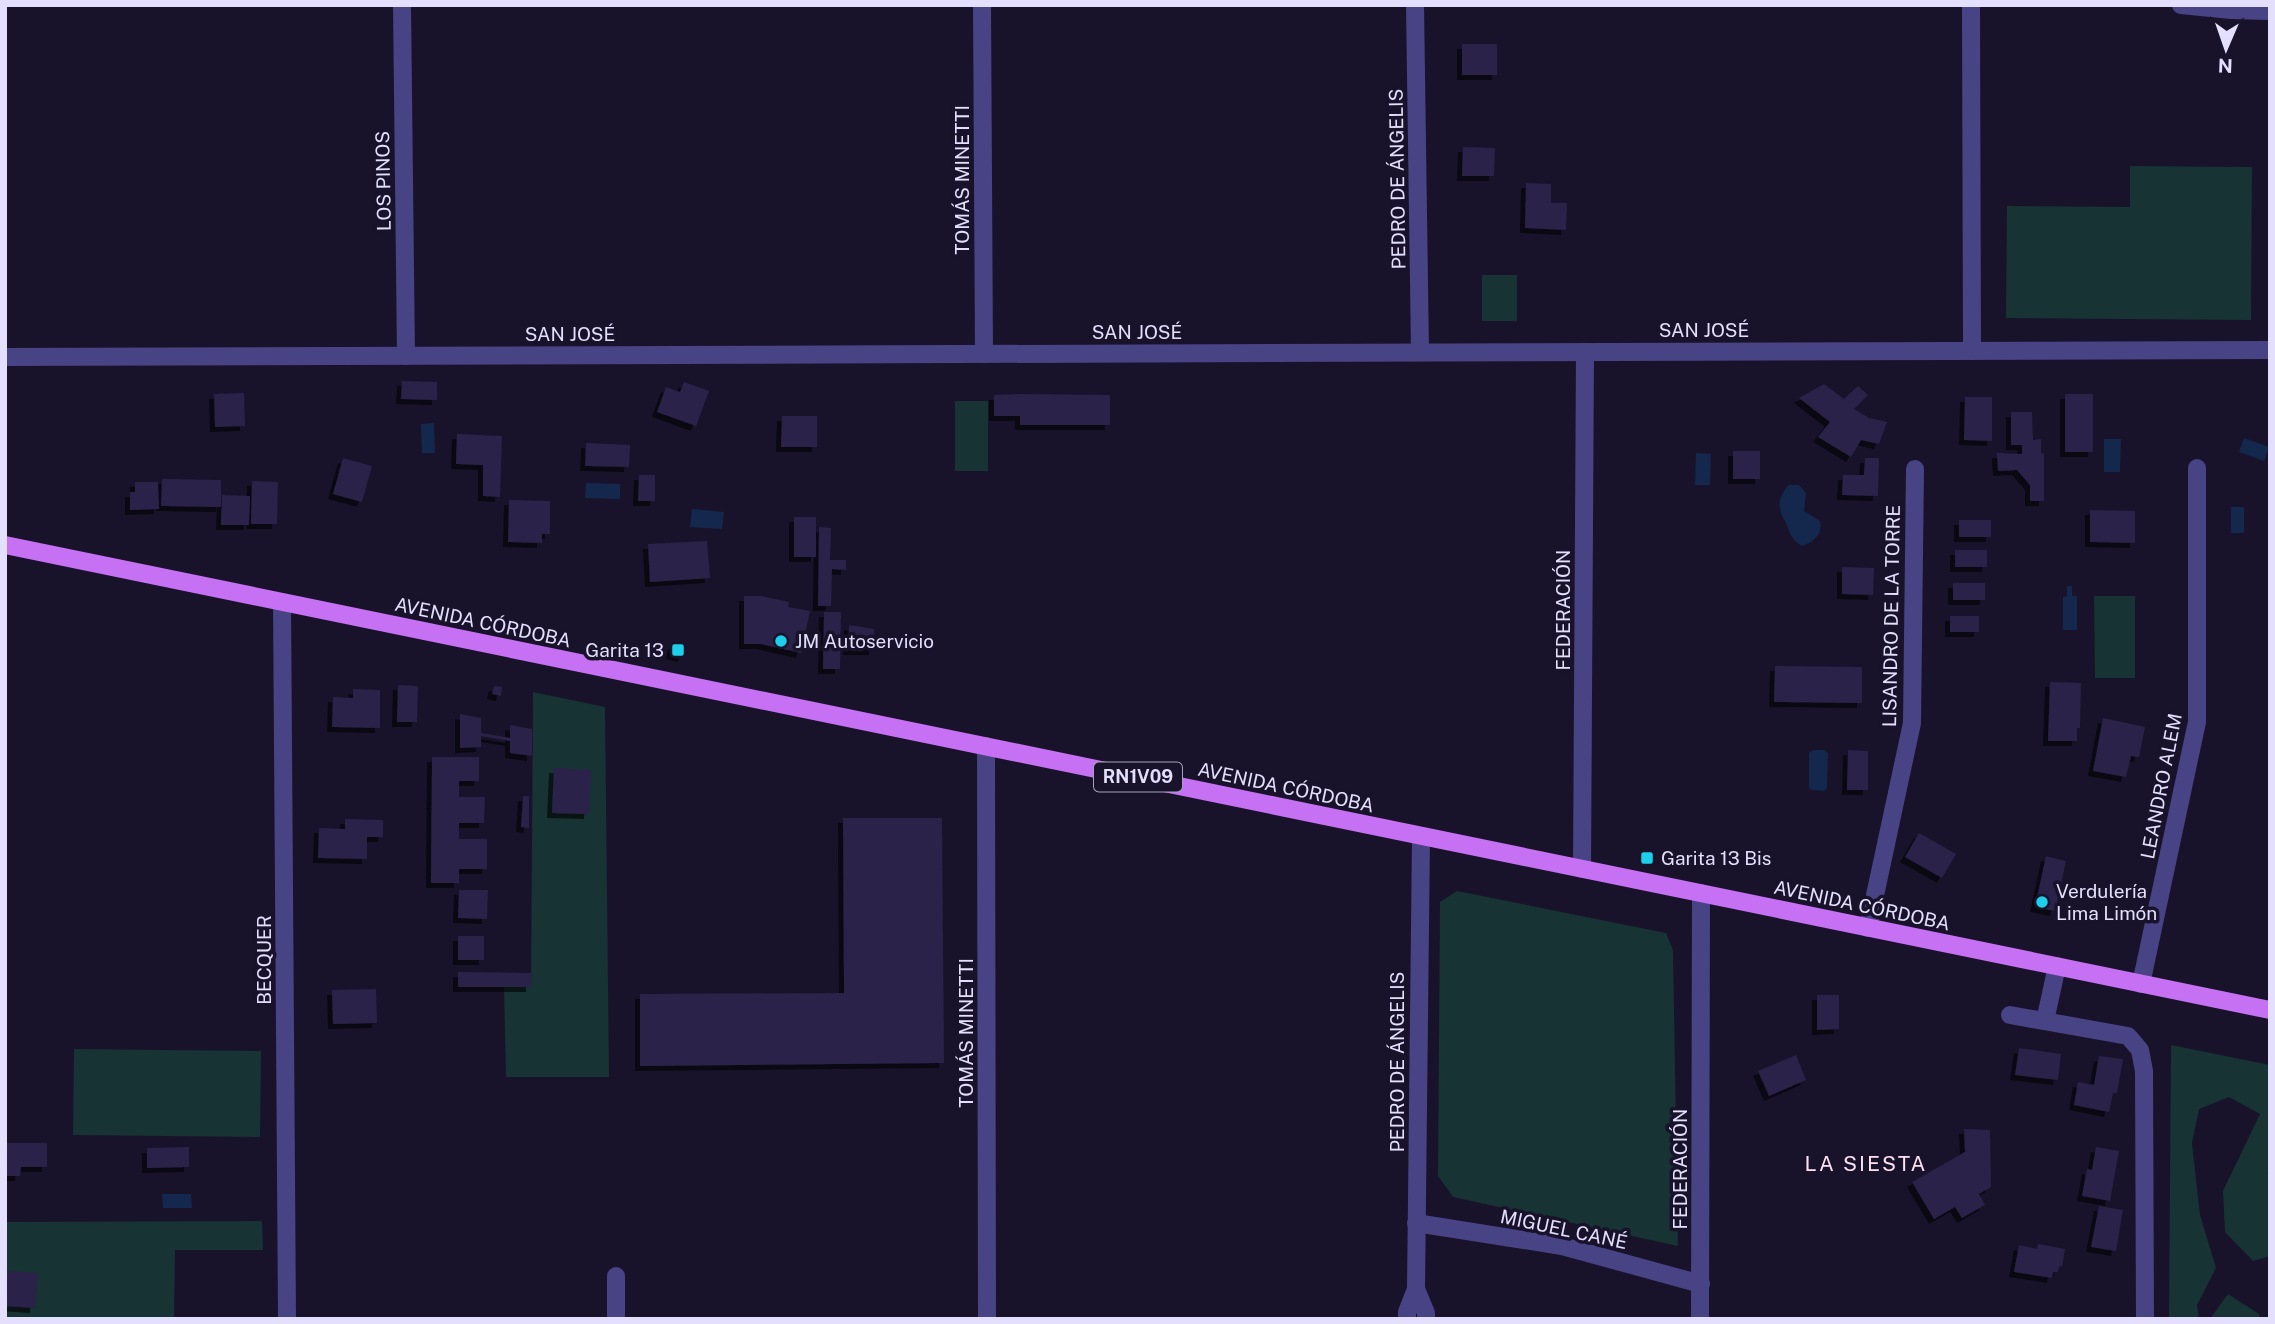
<svg xmlns="http://www.w3.org/2000/svg" width="2275" height="1324" font-family="'Public Sans',sans-serif">
	<style>
		.green { fill: #173333 }
		.water { fill: #14284d }
		.building { fill: #2b2149; filter: url(#shadow) }
		.lines { fill: none; stroke-linecap: round; stroke-linejoin: round }
		.minor { stroke: #484385; stroke-width: 18 }
		.tertiary { stroke: #484385; stroke-width: 18 }
		.primary { stroke: #c670f3; stroke-width: 18 }
		.poi-dot { fill: #1cd0ec; stroke: #18132a; stroke-width: 2.5 }
		.labels { text-anchor: middle; stroke-width: 7; stroke-linejoin: round; paint-order: stroke }
		.shield { fill: #18132a; stroke: #a6a2bd; stroke-width: 2 }
		.shield-label { font-size: 18px; font-weight: bold; fill: #e3dffc }
		.street-label { font-size: 19px; fill: #e3dffc; stroke: #18132a }
		.poi-label { font-size: 19px; fill: #e3dffc; stroke: #18132a; text-anchor: start }
		.neighbourhood-label { font-size: 21px; letter-spacing: 2px; fill: #fce1f1; stroke: #18132a }
	</style>
	<defs>
		<filter id="shadow"><feDropShadow dx="-5" dy="5" stdDeviation="0" flood-color="#0009"/></filter>
	</defs>
	<rect width="100%" height="100%" fill="#18132a"/>
	<g class="green">
		<polygon points="2130,166 2252,167 2251,320 2006,318 2007,206 2130,207"/>
		<rect x="1482" y="275" width="35" height="46"/>
		<rect x="955" y="401" width="33" height="70"/>
		<polygon points="2094,596 2135,596 2135,678 2095,678"/>
		<polygon points="533,692 605,707 609,1077 506,1077 504,987 531,987"/>
		<polygon points="1457,891 1666,933 1673,950 1678,1246 1453,1197 1438,1176 1440,902"/>
		<polygon points="2171,1045 2270,1065 2270,1171 2267,1173 2270,1175 2270,1256 2253,1261 2225,1232 2223,1191 2260,1114 2229,1097 2199,1109 2192,1143 2200,1215 2216,1268 2197,1305 2199,1319 2169,1319"/>
		<polygon points="74,1049 261,1051 260,1137 73,1135"/>
		<polygon points="262,1221 263,1250 175,1250 174,1319 5,1319 5,1222"/>
		<polygon points="2228,1294 2259,1314 2260,1319 2210,1319"/>
	</g>
	<g class="water">
		<polygon points="434,423 435,453 422,453 421,424"/>
		<polygon points="2244,438 2269,447 2264,461 2239,452"/>
		<polygon points="2104,439 2121,439 2120,472 2104,472"/>
		<polygon points="1696,453 1711,454 1710,485 1695,485"/>
		<polygon points="586,483 620,484 620,499 585,498"/>
		<path d="M1788,485H1799L1806,493L1804,511L1820,521C1823,534 1814,542 1802,546C1793,540 1792,538 1788,528C1780,510 1774,504 1788,485Z"/>
		<rect x="2231" y="507" width="13" height="26"/>
		<polygon points="692,509 724,512 722,529 690,527"/>
		<polygon points="2067,586 2072,586 2072,596 2077,596 2077,630 2063,630 2063,597 2067,596"/>
		<polygon points="1813,750 1824,750 1828,753 1827,788 1824,791 1812,790 1809,788 1809,753"/>
		<polygon points="162,1194 191,1194 192,1208 163,1208"/>
	</g>
	<g class="building">
		<rect x="1462" y="44" width="35" height="31"/>
		<polygon points="1463,147 1495,148 1494,176 1462,176"/>
		<polygon points="1526,183 1551,184 1551,203 1567,203 1566,230 1525,228"/>
		<polygon points="402,381 437,382 437,400 401,399"/>
		<polygon points="684,382 709,391 696,426 657,412 666,387 680,392"/>
		<polygon points="1824,384 1844,399 1858,386 1868,395 1854,409 1869,418 1887,422 1879,444 1861,440 1851,457 1818,437 1830,422 1799,398"/>
		<polygon points="244,393 245,426 215,427 214,394"/>
		<polygon points="1020,394 1110,395 1110,425 1020,425 1020,416 994,416 994,395"/>
		<rect x="2065" y="394" width="28" height="58"/>
		<polygon points="1965,397 1992,397 1992,441 1964,440"/>
		<polygon points="2011,412 2032,412 2033,440 2041,439 2041,454 2044,453 2044,501 2030,501 2030,485 2017,470 1998,471 1997,453 2022,454 2022,445 2011,445"/>
		<polygon points="782,416 817,416 817,447 781,447"/>
		<polygon points="457,434 502,436 500,497 483,496 483,465 456,464"/>
		<polygon points="586,443 630,445 629,467 585,466"/>
		<rect x="1733" y="451" width="27" height="28"/>
		<polygon points="343,458 372,466 362,502 333,494"/>
		<polygon points="1865,458 1879,458 1878,496 1842,495 1843,475 1864,475"/>
		<polygon points="639,475 655,475 655,501 638,501"/>
		<polygon points="162,479 221,480 221,507 161,506"/>
		<polygon points="252,481 278,482 277,524 251,524"/>
		<polygon points="135,482 158,482 159,509 130,510 130,492 135,492"/>
		<polygon points="222,495 250,496 249,525 221,525"/>
		<polygon points="509,500 550,501 550,534 542,534 542,543 508,542"/>
		<polygon points="2090,510 2135,511 2135,543 2090,542"/>
		<rect x="794" y="517" width="22" height="40"/>
		<rect x="1959" y="520" width="32" height="17"/>
		<polygon points="819,527 831,528 830,560 846,560 846,570 832,569 831,606 818,606"/>
		<polygon points="707,541 710,578 650,582 648,544"/>
		<rect x="1955" y="550" width="32" height="17"/>
		<polygon points="1842,567 1874,568 1873,595 1842,594"/>
		<rect x="1953" y="583" width="32" height="17"/>
		<polygon points="744,596 761,596 789,602 788,607 810,611 801,653 761,644 744,644"/>
		<polygon points="824,612 841,612 840,669 823,669"/>
		<rect x="1950" y="616" width="29" height="16"/>
		<polygon points="849,625 874,629 874,650 848,650"/>
		<polygon points="673,644 685,647 683,657 671,654"/>
		<polygon points="1775,666 1862,667 1862,703 1774,702"/>
		<polygon points="2050,682 2081,683 2080,728 2077,728 2077,741 2048,741"/>
		<polygon points="398,685 418,686 417,722 397,722"/>
		<polygon points="494,686 502,687 501,696 492,694"/>
		<polygon points="353,689 380,690 380,728 332,727 333,697 353,698"/>
		<polygon points="460,714 481,718 481,733 510,738 510,725 532,729 532,756 510,753 510,741 481,736 481,747 460,748"/>
		<polygon points="2103,718 2145,727 2139,757 2131,756 2126,777 2093,771"/>
		<polygon points="1848,750 1868,751 1868,790 1847,790"/>
		<polygon points="432,757 479,757 479,781 459,781 459,797 485,797 484,823 459,823 459,839 487,839 487,869 459,869 459,883 431,883"/>
		<polygon points="554,768 591,770 589,814 552,813"/>
		<polygon points="523,796 529,796 529,828 521,827"/>
		<polygon points="843,818 942,818 944,1063 640,1066 640,994 844,993"/>
		<polygon points="345,819 383,820 383,837 367,837 367,859 318,858 319,828 345,829"/>
		<polygon points="1919,833 1956,854 1942,878 1905,857"/>
		<polygon points="2046,856 2066,861 2055,911 2035,907"/>
		<polygon points="459,890 488,890 487,919 458,918"/>
		<rect x="458" y="936" width="26" height="24"/>
		<polygon points="458,972 531,973 531,987 458,987"/>
		<polygon points="376,989 377,1023 333,1024 332,990"/>
		<polygon points="1817,995 1839,995 1839,1029 1817,1030"/>
		<polygon points="2019,1048 2061,1054 2058,1080 2015,1075"/>
		<polygon points="1796,1055 1806,1080 1769,1096 1758,1071"/>
		<polygon points="2099,1056 2123,1059 2117,1093 2113,1093 2109,1112 2074,1105 2078,1082 2094,1085"/>
		<polygon points="1964,1129 1990,1130 1991,1187 1979,1194 1985,1205 1962,1218 1955,1207 1934,1219 1912,1182 1965,1152"/>
		<polygon points="5,1143 47,1143 47,1167 21,1167 20,1176 5,1176"/>
		<polygon points="189,1147 189,1167 147,1168 147,1148"/>
		<polygon points="2096,1147 2119,1151 2110,1201 2082,1196 2087,1169 2092,1170"/>
		<polygon points="2099,1206 2123,1210 2116,1251 2091,1247"/>
		<polygon points="2038,1244 2065,1249 2062,1267 2059,1266 2058,1272 2053,1272 2052,1278 2014,1272 2019,1245 2037,1249"/>
		<polygon points="5,1271 38,1273 35,1308 5,1306"/>
	</g>
	<g class="lines">
		<g class="minor">
			<polyline points="402,5 406,356"/>
			<polyline points="982,5 984,354"/>
			<polyline points="1415,5 1420,352"/>
			<polyline points="1971,5 1972,351"/>
			<polyline points="2181,5 2231,10 2270,11"/>
			<polyline points="282,602 287,1319"/>
			<polyline points="986,746 987,1319"/>
			<polyline points="1582,869 1585,352"/>
			<polyline points="1868,928 1912,723 1915,469"/>
			<polyline points="2141,984 2197,722 2197,468"/>
			<polyline points="2010,1015 2128,1036 2140,1050 2144,1071 2145,1319"/>
			<polyline points="2045,1021 2057,966"/>
			<polyline points="1416,1223 1562,1246 1701,1284"/>
			<polyline points="616,1276 616,1319"/>
			<polyline points="1416,1289 1426,1313 1426,1319"/>
			<polyline points="1407,1319 1407,1312 1416,1289 1421,836"/>
			<polyline points="1700,1319 1701,893"/>
		</g>
		<polyline class="tertiary" points="5,357 2270,350"/>
		<polyline class="primary" points="5,545 2270,1010"/>
	</g>
	<g class="poi-dot">
		<circle cx="781" cy="641" r="7"/>
		<rect x="671" y="643" width="14" height="14" rx="3.5"/>
		<rect x="1640" y="851" width="14" height="14" rx="3.5"/>
		<circle cx="2042" cy="902" r="7"/>
	</g>
	<g class="labels">
		<rect class="shield" x="1094" y="762.5" width="88" height="29" rx="5"/>
		<g class="shield-label">
			<text x="1138" y="783">RN1V09</text>
		</g>
		<g class="street-label">
			<text transform="translate(1397 179) rotate(-91)" y="7">PEDRO DE ÁNGELIS</text>
			<text transform="translate(962 180) rotate(-90)" y="7">TOMÁS MINETTI</text>
			<text transform="translate(383 181) rotate(-91)" y="7">LOS PINOS</text>
			<text x="1704" y="337">SAN JOSÉ</text>
			<text x="1137" y="339">SAN JOSÉ</text>
			<text x="570" y="341">SAN JOSÉ</text>
			<text transform="translate(1563 610) rotate(-90)" y="7">FEDERACIÓN</text>
			<text transform="translate(1891 616) rotate(-89)" y="7">LISANDRO DE LA TORRE</text>
			<text transform="translate(483 622) rotate(12)" y="7">AVENIDA CÓRDOBA</text>
			<text transform="translate(2161 786) rotate(-79)" y="7">LEANDRO ALEM</text>
			<text transform="translate(1286 787) rotate(12)" y="7">AVENIDA CÓRDOBA</text>
			<text transform="translate(1862 905) rotate(12)" y="7">AVENIDA CÓRDOBA</text>
			<text transform="translate(264 960) rotate(-90)" y="7">BECQUER</text>
			<text transform="translate(966 1033) rotate(-90)" y="7">TOMÁS MINETTI</text>
			<text transform="translate(1397 1062) rotate(-90)" y="7">PEDRO DE ÁNGELIS</text>
			<text transform="translate(1680 1169) rotate(-90)" y="7">FEDERACIÓN</text>
			<text transform="translate(1564 1229) rotate(12)" y="7">MIGUEL CANÉ</text>
		</g>
		<g class="poi-label">
			<text x="795" y="648">JM Autoservicio</text>
			<text x="664" y="657" text-anchor="end">Garita 13</text>
			<text x="1661" y="865">Garita 13 Bis</text>
			<text x="2056" y="898">Verdulería<tspan x="2056" dy="22">Lima Limón</tspan></text>
		</g>
		<g class="neighbourhood-label">
			<text x="1866" y="1171">LA SIESTA</text>
		</g>
	</g>
	<rect width="2275" height="1324" fill="none" stroke="#e3dffc" stroke-width="14"/>
	<g transform="translate(2226 49) rotate(182)" stroke="#18132a" stroke-width="5" paint-order="stroke">
	<path d="M0-5L12 26L0 18L-12 26Z" fill="#e3dffc"/>
	<text y="-10" font-size="19" font-weight="bold" text-anchor="middle" fill="#e3dffc">N</text>
	</g>
</svg>
